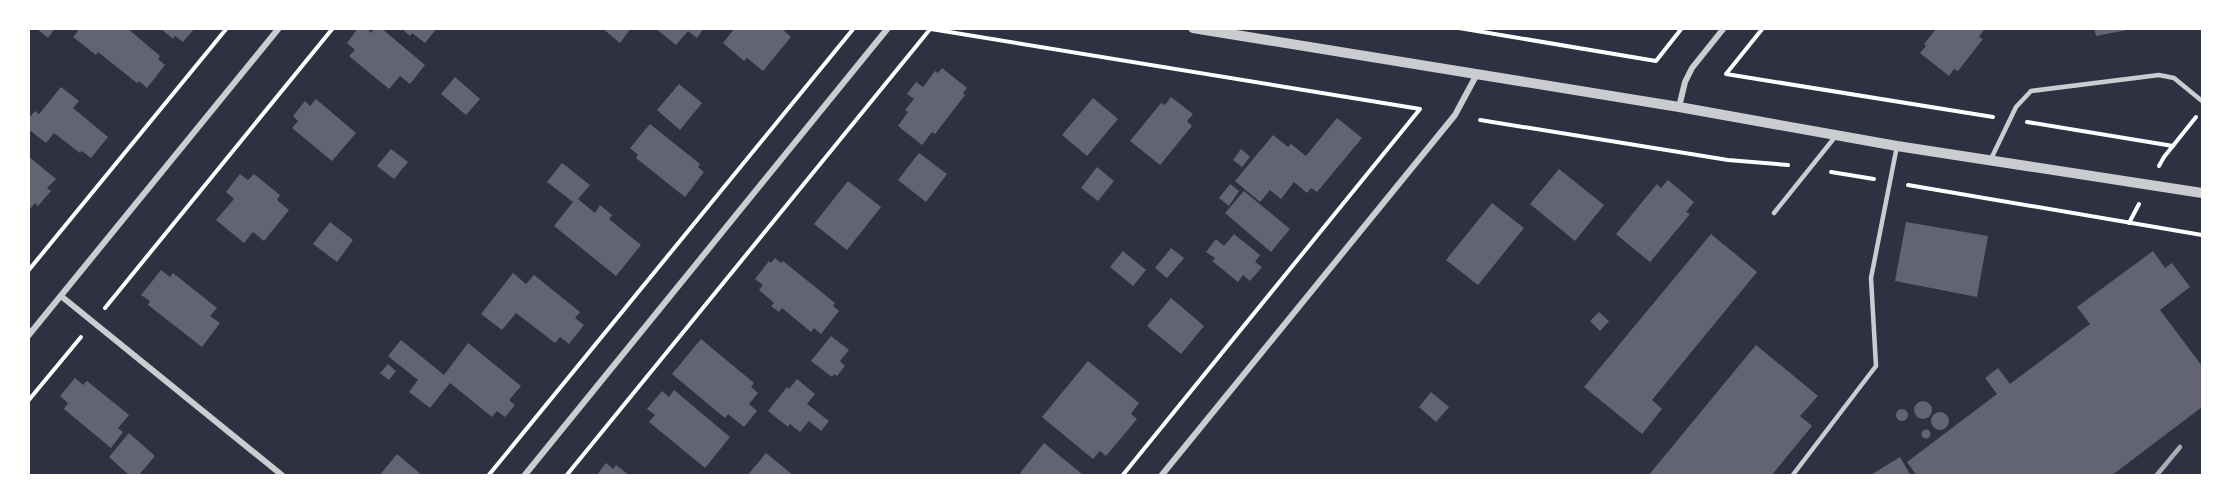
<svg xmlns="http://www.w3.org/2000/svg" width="2231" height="504" font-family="Signika,sans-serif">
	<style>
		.building { fill: #626471 }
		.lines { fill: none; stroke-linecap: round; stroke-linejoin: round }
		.path { stroke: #fff; stroke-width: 4 }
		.service { stroke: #caccd0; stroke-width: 4.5 }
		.minor { stroke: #caccd0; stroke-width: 6 }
		.tertiary { stroke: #caccd0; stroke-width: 10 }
		.rail { stroke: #abadb3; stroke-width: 4.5 }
	</style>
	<rect width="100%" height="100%" fill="#2d3142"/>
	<g class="building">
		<polygon points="36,28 55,28 48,38"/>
		<polygon points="74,28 127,28 160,56 158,59 165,65 147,88 139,81 137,83 98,52 96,55 73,37 78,31"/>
		<polygon points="160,28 195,28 183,42 175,36 173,39"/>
		<polygon points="358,28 366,28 371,33 375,28 381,28 425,65 410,84 400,76 389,89 349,56 355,50 347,43"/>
		<polygon points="401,28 437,28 425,43 412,33 410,36"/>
		<polygon points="602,28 631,28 620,43"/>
		<polygon points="655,28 704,28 697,38 688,31 676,45"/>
		<polygon points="735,28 781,28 791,37 763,71 747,58 744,61 723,43"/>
		<polygon points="1937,28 1985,28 1979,37 1983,39 1958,71 1954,69 1949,76 1920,53 1926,46 1924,44"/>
		<polygon points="2094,28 2126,28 2127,30 2096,36"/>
		<polygon points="942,68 967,88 963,93 965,95 935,134 932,132 922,145 898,126 908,112 905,110 914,99 907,94 916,82 923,87 935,71 938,73"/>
		<polygon points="455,77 480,99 466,115 441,94"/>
		<polygon points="679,84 702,103 680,130 657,110"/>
		<polygon points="61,87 79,101 73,108 108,137 91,158 82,151 80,153 54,133 46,143 28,129 28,119 35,111 39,114"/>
		<polygon points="1171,97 1193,114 1187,121 1192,126 1160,165 1130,141 1161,103 1165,105"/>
		<polygon points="1093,98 1118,119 1087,156 1062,135"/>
		<polygon points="316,99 356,133 332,161 292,128 298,121 293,116 305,101 310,106"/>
		<polygon points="1337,118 1362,138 1317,192 1311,188 1307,193 1294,182 1281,199 1270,190 1260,202 1235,181 1273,135 1288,147 1291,144 1306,156"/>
		<polygon points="650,124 700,164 698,167 704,172 685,197 636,158 638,155 630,148"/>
		<polygon points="391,149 408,162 394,179 377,166"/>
		<polygon points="1241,149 1250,157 1242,167 1233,160"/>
		<polygon points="919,153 947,174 926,202 898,180"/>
		<polygon points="28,156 56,179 47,188 51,191 38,206 35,203 28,211"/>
		<polygon points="562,163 590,185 578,199 595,213 600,205 612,215 609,219 641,245 616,276 554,226 573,202 547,182"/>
		<polygon points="1097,167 1114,181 1098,201 1081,188"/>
		<polygon points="1559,169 1604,205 1575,241 1530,204"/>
		<polygon points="240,174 248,180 254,174 280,195 277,200 289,210 264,241 253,232 244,243 216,220 234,199 226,192"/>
		<polygon points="1668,180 1694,202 1686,212 1690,214 1650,262 1616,234 1657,184 1661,188"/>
		<polygon points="848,181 881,207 847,250 814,224"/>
		<polygon points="1230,184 1239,191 1229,206 1219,198"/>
		<polygon points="1244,191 1290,229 1271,252 1225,213"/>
		<polygon points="1492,203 1524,228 1478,285 1446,260"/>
		<polygon points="330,222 353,240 337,262 313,244"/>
		<polygon points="1906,222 1988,236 1977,297 1895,281"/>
		<polygon points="1234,234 1260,255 1255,262 1262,267 1250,281 1243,275 1238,282 1212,261 1215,258 1206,252 1216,239 1224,246"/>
		<polygon points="1711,234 1757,272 1652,400 1662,409 1642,434 1584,387"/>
		<polygon points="1171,248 1184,258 1167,278 1155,268"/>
		<polygon points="1123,251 1146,270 1133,286 1110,267"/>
		<polygon points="2153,251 2165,268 2172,263 2190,287 2160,310 2202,366 2202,407 2111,476 1917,476 1907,462 1997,394 1985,378 1998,368 2010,384 2090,324 2077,307"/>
		<polygon points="775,258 781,263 783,261 835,303 833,306 839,311 821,334 814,328 811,332 782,308 779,312 771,306 774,303 759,290 763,285 755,279 769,261 771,263"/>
		<polygon points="161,270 170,277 173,273 217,308 210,316 220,323 202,347 148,305 150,301 141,295"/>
		<polygon points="513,273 526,284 534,275 580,312 575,318 584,325 569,344 560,337 555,343 516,313 502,330 481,314"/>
		<polygon points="1171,298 1204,326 1181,354 1147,326"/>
		<polygon points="1599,312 1609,321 1600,331 1590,321"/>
		<polygon points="831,336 849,350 840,361 845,366 837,376 834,374 832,377 811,361"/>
		<polygon points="701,339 754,383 751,387 758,393 749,404 757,411 744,427 728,414 725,418 672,374"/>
		<polygon points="401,340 444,375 468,343 521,386 509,400 515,405 505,417 497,411 492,417 450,383 430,408 409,392 418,380 388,356"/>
		<polygon points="1756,345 1818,396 1800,416 1812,426 1771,476 1648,476"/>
		<polygon points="1088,361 1139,403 1131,414 1137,419 1106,456 1100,451 1093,459 1042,417"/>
		<polygon points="388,364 396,371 389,380 380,373"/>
		<polygon points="75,378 83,385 87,381 129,415 118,428 123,432 111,448 64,409 68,403 60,396"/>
		<polygon points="797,379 815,394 807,404 829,421 821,431 809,421 800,432 790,424 788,427 768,411 787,387 789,389"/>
		<polygon points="674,390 730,437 705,468 649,422 655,415 647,409 662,391 669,397"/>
		<polygon points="1431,392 1449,407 1436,422 1419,407"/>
		<circle cx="1923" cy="410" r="9"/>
		<circle cx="1902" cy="415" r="6"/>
		<circle cx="1940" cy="421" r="9"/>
		<circle cx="1926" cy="434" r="4.5"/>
		<polygon points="129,433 155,456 138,476 130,476 109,457"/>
		<polygon points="1044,443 1082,474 1080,476 1023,476 1020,473"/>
		<polygon points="766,453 794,476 747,476"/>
		<polygon points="397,454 423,476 379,476"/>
		<polygon points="1900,457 1911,476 1869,476"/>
		<polygon points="606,463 613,469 616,465 630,476 596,476"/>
	</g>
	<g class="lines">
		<g class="path">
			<polyline points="1459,28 1656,61 1682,28"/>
			<polyline points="1763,28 1726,74 1993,117"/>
			<polyline points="931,29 1420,109 1122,476"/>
			<polyline points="1480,120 1728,160 1788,165"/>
			<polyline points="2027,122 2173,146"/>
			<polyline points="2159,166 2164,157 2196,117"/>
			<polyline points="1831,172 1874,179"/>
			<polyline points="1908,185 2202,235"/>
			<polyline points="2129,223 2139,204"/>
			<polyline points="28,271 227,28"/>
			<polyline points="105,308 333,28"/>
			<polyline points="28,401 81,337"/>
			<polyline points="488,476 854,28"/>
			<polyline points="566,476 931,28"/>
		</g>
		<g class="service">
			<polyline points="1990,161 2016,107 2031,91 2159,75 2174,78 2202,101"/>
			<polyline points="1774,213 1835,137"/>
			<polyline points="1792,476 1876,366 1871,278 1897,146"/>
		</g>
		<g class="minor">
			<polyline points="1679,107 1685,82 1692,68 1724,28"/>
			<polyline points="61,296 283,476"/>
			<polyline points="28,336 279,28"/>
			<polyline points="524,476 888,28"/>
			<polyline points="1161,476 1455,115 1477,74"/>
		</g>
		<polyline class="tertiary" points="1193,28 1679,107 1897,146 2202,193"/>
		<polyline class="rail" points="2156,476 2180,447"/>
	</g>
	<rect width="2231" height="504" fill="none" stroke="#ffffff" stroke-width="60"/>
</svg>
